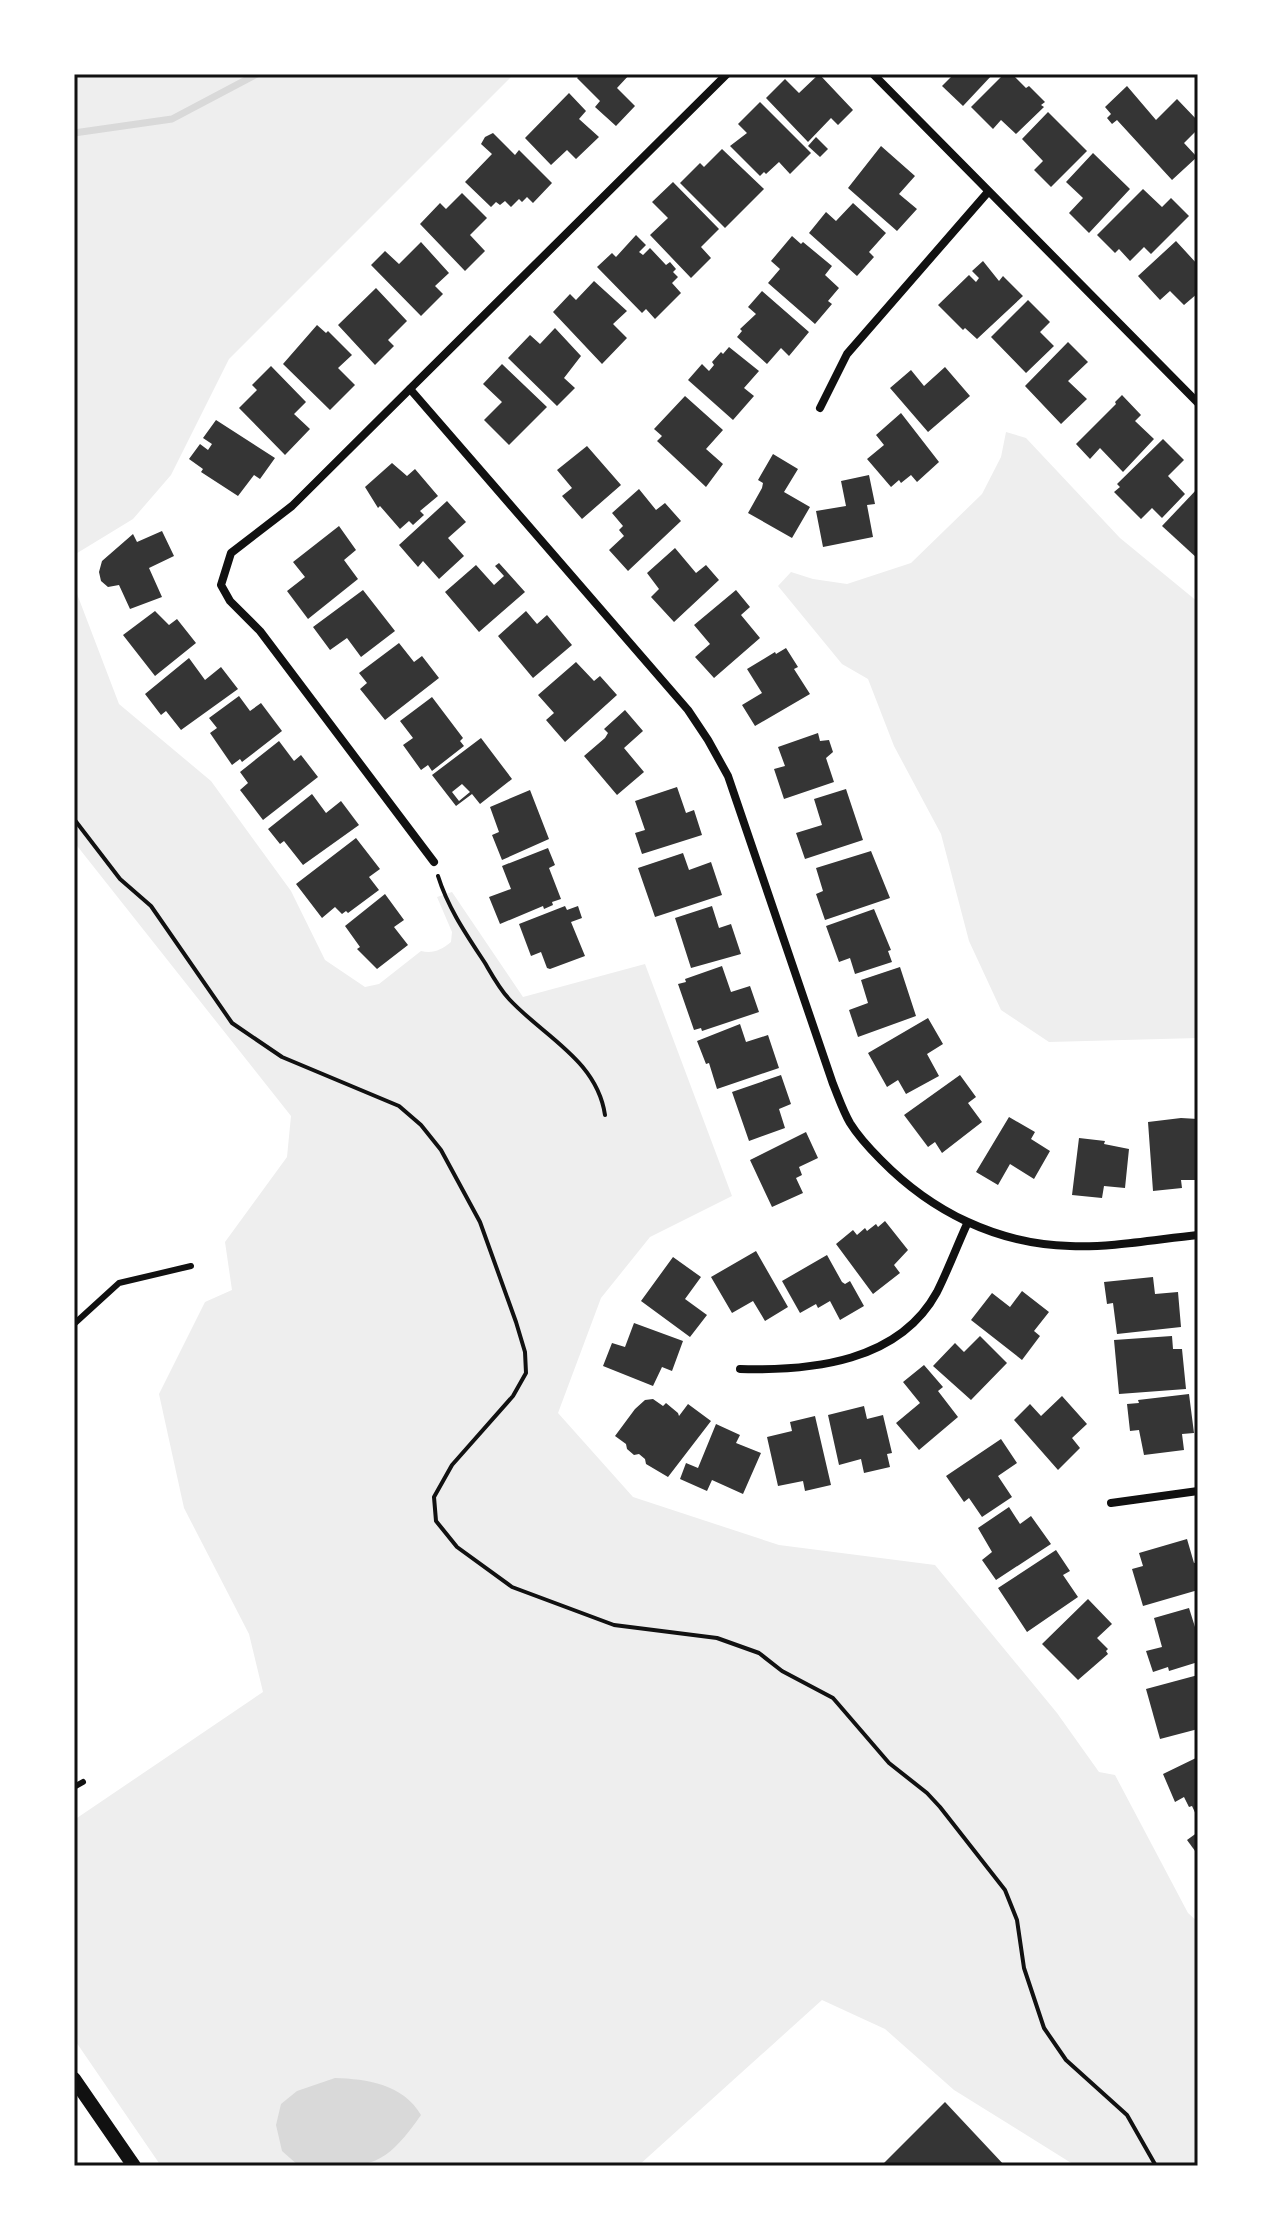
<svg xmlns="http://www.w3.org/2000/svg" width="1272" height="2240" font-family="'Alegreya Sans',sans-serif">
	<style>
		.green { fill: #eee }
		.water { fill: #d9d9d9 }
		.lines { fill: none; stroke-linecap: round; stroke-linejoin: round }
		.stream { stroke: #d9d9d9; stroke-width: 7 }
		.building { fill: #353535; fill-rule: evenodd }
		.path { stroke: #111; stroke-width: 4 }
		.service { stroke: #111; stroke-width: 6 }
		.minor { stroke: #111; stroke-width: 8 }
		.tertiary { stroke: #111; stroke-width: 14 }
		.neatline { fill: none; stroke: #111; stroke-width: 3 }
	</style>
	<rect width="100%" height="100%" fill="#fff"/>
	<g class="green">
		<polygon points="74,74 514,74 229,359 171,475 133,519 74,555"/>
		<polygon points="1006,432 1026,438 1120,538 1198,602 1198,1038 1049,1042 1001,1010 969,941 941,834 894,746 868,679 842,664 778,586 791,572 813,579 847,584 911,563 982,494 1001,457"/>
		<path d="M74,586L119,704L211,781L291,891L325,960L365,987L379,984L421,951C433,954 441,950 451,942L452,932L437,897L452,892L523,997L645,964L732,1196L650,1237L601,1298L558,1413L633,1497L779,1545L935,1565L1057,1713L1099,1772L1115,1775L1188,1913L1198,1922V2166H1076L954,2090L885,2029L822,2000L638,2166H161L74,2039V1820L263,1692L249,1634L184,1508L159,1394L205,1302L232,1290L225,1242L287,1157L291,1116L74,842Z"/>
	</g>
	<path class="water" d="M335,2078C367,2079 403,2084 421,2115C380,2174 366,2166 299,2166L282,2151L276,2125L281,2104L297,2091Z"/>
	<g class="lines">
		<polyline class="stream" points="74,133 172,119 257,74"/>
	</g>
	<g class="building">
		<polygon points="581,74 630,74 617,88 635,106 616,126 595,107 600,101 577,78"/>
		<polygon points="819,74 853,110 838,125 831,118 808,142 766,98 785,79 799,93"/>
		<polygon points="954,74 993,74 963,106 942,86"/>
		<polygon points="1004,74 1012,74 1026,88 1029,86 1045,102 1041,105 1044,107 1016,134 1001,120 993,129 971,107"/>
		<polygon points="1127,86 1156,120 1177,99 1198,121 1198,129 1184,143 1197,157 1172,180 1117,120 1112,124 1107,118 1111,114 1105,107"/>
		<polygon points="569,93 586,111 579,119 599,137 576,159 567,150 551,165 525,138"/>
		<polygon points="760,102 811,153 790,174 779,162 766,174 764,172 760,176 730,146 747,133 738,124"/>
		<polygon points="1048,112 1087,151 1051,187 1034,170 1043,161 1022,139"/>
		<polygon points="493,133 515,155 519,150 552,183 533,203 527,197 522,202 519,199 511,207 505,201 500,205 496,202 491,207 465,182 492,154 481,144 485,137"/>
		<polygon points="816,137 828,149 820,157 808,146"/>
		<polygon points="881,146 915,176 899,194 917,209 897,231 848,188"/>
		<polygon points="722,149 764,189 725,228 680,183 700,163 704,167"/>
		<polygon points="1093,153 1130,189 1089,233 1069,213 1083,198 1066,182"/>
		<polygon points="673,182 719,229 701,247 711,258 691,278 650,235 668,218 652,202"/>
		<polygon points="1143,189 1162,207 1171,198 1189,216 1151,254 1144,247 1130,261 1119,249 1115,253 1097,235"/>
		<polygon points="462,193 487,218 470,235 485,251 465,271 420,224 440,203 446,209"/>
		<polygon points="853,203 886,233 869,252 874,257 857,276 809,233 826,212 836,221"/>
		<polygon points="636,235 646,245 639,252 643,255 650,248 666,265 670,262 676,269 673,272 678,277 672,283 681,293 655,319 646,309 642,313 597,267 612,253 616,257"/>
		<polygon points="792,236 801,244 803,242 832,266 825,275 839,288 828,301 832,304 815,324 768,283 780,269 771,261"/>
		<polygon points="1176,241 1198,265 1198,293 1184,305 1170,291 1160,300 1138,276"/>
		<polygon points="421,242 449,273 435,286 443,294 421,316 371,265 385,251 399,264"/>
		<polygon points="983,261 999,281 1003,276 1023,296 977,339 965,328 963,330 938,305 969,275 976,282 979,278 972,271"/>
		<polygon points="594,281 627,311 613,324 627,338 602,364 553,312 570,294 576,300"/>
		<polygon points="376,288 407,321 388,340 394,346 375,365 338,325"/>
		<polygon points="762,291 809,332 789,356 781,348 767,364 737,337 742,331 740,329 756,314 748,307"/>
		<polygon points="1028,300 1050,322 1040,332 1054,346 1026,373 991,337"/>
		<polygon points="317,325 326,333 328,331 352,355 338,368 355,385 330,410 283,364"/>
		<polygon points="555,328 581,356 564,378 575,388 557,406 508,358 530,335 540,344"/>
		<polygon points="1068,342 1088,362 1068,381 1087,399 1061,424 1025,386"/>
		<polygon points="729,347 759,371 744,388 754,396 733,420 688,380 702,364 709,371 714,365 712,362 721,352 723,354"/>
		<polygon points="502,364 547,407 509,445 484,420 502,402 483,384"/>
		<polygon points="271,366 306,402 294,414 310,429 285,455 239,408 257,390 252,385"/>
		<polygon points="945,367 970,396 928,432 890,388 911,370 924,386"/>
		<polygon points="1122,395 1141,415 1135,421 1154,439 1123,472 1100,448 1090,459 1076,444 1116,404 1115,402"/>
		<polygon points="685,396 723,430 706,449 723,464 706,487 657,441 662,436 654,429"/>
		<polygon points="901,413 939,462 917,482 911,475 901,483 899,480 891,487 867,459 884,445 876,435"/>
		<polygon points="216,420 275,458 260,479 254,475 238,496 201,472 203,469 189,459 200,444 208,450 212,444 203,438"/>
		<polygon points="1163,439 1184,460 1168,476 1185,494 1162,518 1152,508 1141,519 1114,492 1120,487 1117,484"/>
		<polygon points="587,446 621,485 582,519 562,496 572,488 557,470"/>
		<polygon points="773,454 798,469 784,492 810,507 792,538 748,513 762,488 763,483 758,480"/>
		<polygon points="392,463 407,476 415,469 438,496 420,511 424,515 413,525 409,521 400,529 380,506 378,508 365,487"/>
		<polygon points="869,475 875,504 867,505 873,537 823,547 816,511 846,506 841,481"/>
		<polygon points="1198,488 1198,559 1162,526"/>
		<polygon points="639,489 656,510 665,503 681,521 628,571 609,550 624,536 619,530 623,526 612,513"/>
		<polygon points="447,501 466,522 448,538 464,556 439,579 423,561 418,567 399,545"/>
		<polygon points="339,526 356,550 344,560 358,579 308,619 287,591 305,577 293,562"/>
		<polygon points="162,531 174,556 149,568 162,597 130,609 119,585 108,587 101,581 99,572 102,561 133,534 137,542"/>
		<polygon points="675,548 696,573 706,565 719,580 674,622 651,597 659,589 647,573"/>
		<polygon points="499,563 525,592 479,632 445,592 476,565 494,585 504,576 495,566"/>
		<polygon points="363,590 395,631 361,657 347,638 330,650 313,627"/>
		<polygon points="736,590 750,607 741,615 760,638 714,678 695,657 710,644 694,625"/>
		<polygon points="155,611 169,625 177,619 196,643 155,676 123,635"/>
		<polygon points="526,611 537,624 547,615 572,645 533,678 498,636"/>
		<polygon points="399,643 414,662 422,656 439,678 385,720 360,689 367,683 359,673"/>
		<polygon points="786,648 798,667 794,669 810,694 755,726 742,705 762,693 747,669 775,652 776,654"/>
		<polygon points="189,658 205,680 221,667 238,689 181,730 166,711 161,715 145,694"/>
		<polygon points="576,662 594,681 600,676 617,695 565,742 546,720 554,713 538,695"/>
		<polygon points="239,696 250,711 261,703 282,731 242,762 240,759 232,765 210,733 217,728 209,718"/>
		<polygon points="432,697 463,738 460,741 464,746 432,771 428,765 421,770 403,745 413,738 400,721"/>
		<polygon points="625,710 643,731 624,748 644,772 617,795 584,756 605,738 608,733 604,729"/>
		<polygon points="818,733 820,741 829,740 833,752 826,758 834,782 784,799 774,769 785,766 778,747"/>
		<path d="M481,738L512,779L480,804L472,794L456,806L432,775ZM462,784L470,792L459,801L452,792Z"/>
		<polygon points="279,741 294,761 301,755 318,777 263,820 240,790 248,783 240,772"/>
		<polygon points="677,787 686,813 694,810 702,835 642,854 635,833 645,830 635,801"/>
		<polygon points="846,789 863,840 805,859 796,833 822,825 814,799"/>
		<polygon points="530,790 549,839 502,860 492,835 499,832 490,807"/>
		<polygon points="312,794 326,813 341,801 359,825 303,865 284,841 280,844 268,829"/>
		<polygon points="356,838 380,869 369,877 379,890 348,913 346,911 342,914 335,907 322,918 296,884"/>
		<polygon points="548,848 555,865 549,868 561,899 552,902 553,905 544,909 543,906 500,924 489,897 511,889 502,866"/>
		<polygon points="871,851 890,898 825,920 816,894 823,891 816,868"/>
		<polygon points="683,853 689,870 711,862 722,895 655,917 638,868"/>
		<polygon points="385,894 404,920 394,927 408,945 377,969 357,949 360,947 345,926"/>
		<polygon points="565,906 567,910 578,906 582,918 571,922 585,956 550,969 547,968 541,952 531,956 519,924"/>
		<polygon points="712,906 719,928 731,924 741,954 691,968 675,918"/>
		<polygon points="874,909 891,950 888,951 892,962 855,974 850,958 839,962 826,926"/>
		<polygon points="722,966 731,992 750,986 759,1012 702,1031 701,1028 694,1030 678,984 686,982 685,979"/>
		<polygon points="900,967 916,1016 858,1037 849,1010 868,1003 861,980"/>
		<polygon points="928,1018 943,1044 927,1054 939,1076 906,1094 898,1080 887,1087 868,1053"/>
		<polygon points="740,1024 746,1042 768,1035 779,1068 717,1089 709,1063 706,1064 697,1041"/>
		<polygon points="781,1075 791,1104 779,1109 785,1128 749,1141 732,1092"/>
		<polygon points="960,1075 976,1097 968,1103 982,1122 942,1153 935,1142 928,1147 904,1115"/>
		<polygon points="1009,1117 1035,1132 1031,1139 1050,1151 1034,1179 1010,1164 998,1185 976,1172"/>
		<polygon points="1181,1118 1198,1119 1198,1180 1181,1180 1182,1188 1153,1191 1148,1122"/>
		<polygon points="806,1132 818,1158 799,1167 802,1175 796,1178 803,1193 772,1207 750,1160"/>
		<polygon points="1079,1138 1105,1141 1104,1144 1129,1149 1125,1188 1104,1186 1102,1198 1072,1195"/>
		<polygon points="885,1221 908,1250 894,1265 900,1273 873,1294 836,1244 853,1230 857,1235 865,1228 867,1231 876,1224 878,1227"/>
		<polygon points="756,1251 788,1307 765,1321 753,1301 732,1313 711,1277"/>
		<polygon points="827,1255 842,1282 845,1284 850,1281 864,1306 840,1320 830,1301 818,1308 816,1304 800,1313 782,1281"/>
		<polygon points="673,1257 701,1277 685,1299 707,1315 690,1337 641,1301"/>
		<polygon points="1153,1277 1155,1294 1178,1292 1181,1327 1117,1334 1113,1303 1107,1304 1104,1282"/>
		<polygon points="1022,1291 1049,1312 1034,1331 1040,1336 1022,1360 971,1320 992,1293 1010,1307"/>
		<polygon points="634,1323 683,1341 672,1371 662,1367 653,1386 603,1366 612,1343 625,1347"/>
		<polygon points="980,1336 1007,1363 971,1400 933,1366 955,1343 964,1352"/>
		<polygon points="1172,1336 1173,1349 1182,1349 1186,1389 1119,1394 1114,1340"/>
		<polygon points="924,1365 943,1387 938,1391 958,1417 919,1450 896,1423 920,1403 903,1382"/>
		<polygon points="1189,1394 1194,1433 1182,1434 1184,1450 1144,1455 1139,1430 1130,1431 1127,1404 1139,1403 1138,1400"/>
		<polygon points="1062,1396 1087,1424 1072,1438 1080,1448 1058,1470 1014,1420 1030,1404 1041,1416"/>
		<polygon points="653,1399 663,1406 666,1403 678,1413 679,1416 688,1404 711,1421 668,1477 646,1464 645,1459 639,1454 634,1455 627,1449 626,1444 615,1436 635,1409 645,1400"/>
		<polygon points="864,1406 867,1419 883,1415 892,1453 887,1454 890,1467 864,1473 861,1459 839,1465 828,1415"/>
		<polygon points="815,1416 831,1485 805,1491 803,1481 778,1486 767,1437 792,1431 790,1422"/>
		<polygon points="716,1424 740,1435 736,1443 761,1453 743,1494 712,1480 707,1491 680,1479 686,1463 698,1468"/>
		<polygon points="1001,1439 1017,1463 998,1476 1012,1497 982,1517 969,1498 964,1502 946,1476"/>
		<polygon points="1009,1507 1020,1524 1031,1516 1051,1544 996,1580 982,1560 992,1552 978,1528"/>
		<polygon points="1187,1539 1194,1563 1198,1562 1198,1590 1143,1606 1132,1569 1143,1566 1139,1553"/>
		<polygon points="1056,1550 1070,1571 1063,1575 1078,1597 1027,1632 998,1588"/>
		<polygon points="1088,1599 1112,1624 1097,1638 1108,1649 1106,1651 1108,1654 1078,1680 1042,1644"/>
		<polygon points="1189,1608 1195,1627 1198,1627 1198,1662 1169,1671 1168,1667 1153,1672 1146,1651 1162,1647 1154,1618"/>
		<polygon points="1198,1675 1198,1729 1160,1739 1146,1689"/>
		<polygon points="1198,1757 1198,1819 1192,1806 1189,1807 1184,1797 1175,1802 1163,1774"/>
		<polygon points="1198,1832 1198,1855 1187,1840"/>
		<polygon points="945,2102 1005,2166 881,2166"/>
	</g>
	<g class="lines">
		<g class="path">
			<polyline points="74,819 120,879 151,906 232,1023 282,1057 399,1106 421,1125 441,1150 480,1222 516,1322 525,1352 526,1373 513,1396 452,1465 434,1497 436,1521 457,1547 512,1587 614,1625 717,1638 759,1653 782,1671 833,1698 889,1763 927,1793 940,1807 1005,1890 1017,1920 1024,1968 1044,2028 1066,2060 1127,2115 1156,2166"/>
			<path d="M438,876C448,908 466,934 485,963C492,975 499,988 509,999C543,1036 597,1060 605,1115"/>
		</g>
		<g class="service">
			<polyline points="74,1324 119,1283 191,1266"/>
			<polyline points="74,1787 83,1782"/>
		</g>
		<g class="minor">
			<polyline points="873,74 1198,403"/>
			<path d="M410,389L688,710L708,740L728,776L833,1084C838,1096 843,1111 850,1123C858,1136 870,1149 881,1160C932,1212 997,1244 1070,1246C1109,1248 1158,1239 1198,1235"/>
			<polyline points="820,408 847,354 988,192"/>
			<polyline points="434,862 260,631 230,601 221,585 231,553 292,506 727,74"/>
			<path d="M740,1369C812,1371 899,1362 937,1292C948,1270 957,1246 967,1224"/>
			<polyline points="1111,1503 1198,1491"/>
		</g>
		<polyline class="tertiary" points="74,2079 134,2166"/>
	</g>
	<rect width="1272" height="2240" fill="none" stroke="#ffffff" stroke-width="152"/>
	<rect x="76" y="76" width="1120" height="2088" class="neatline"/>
</svg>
